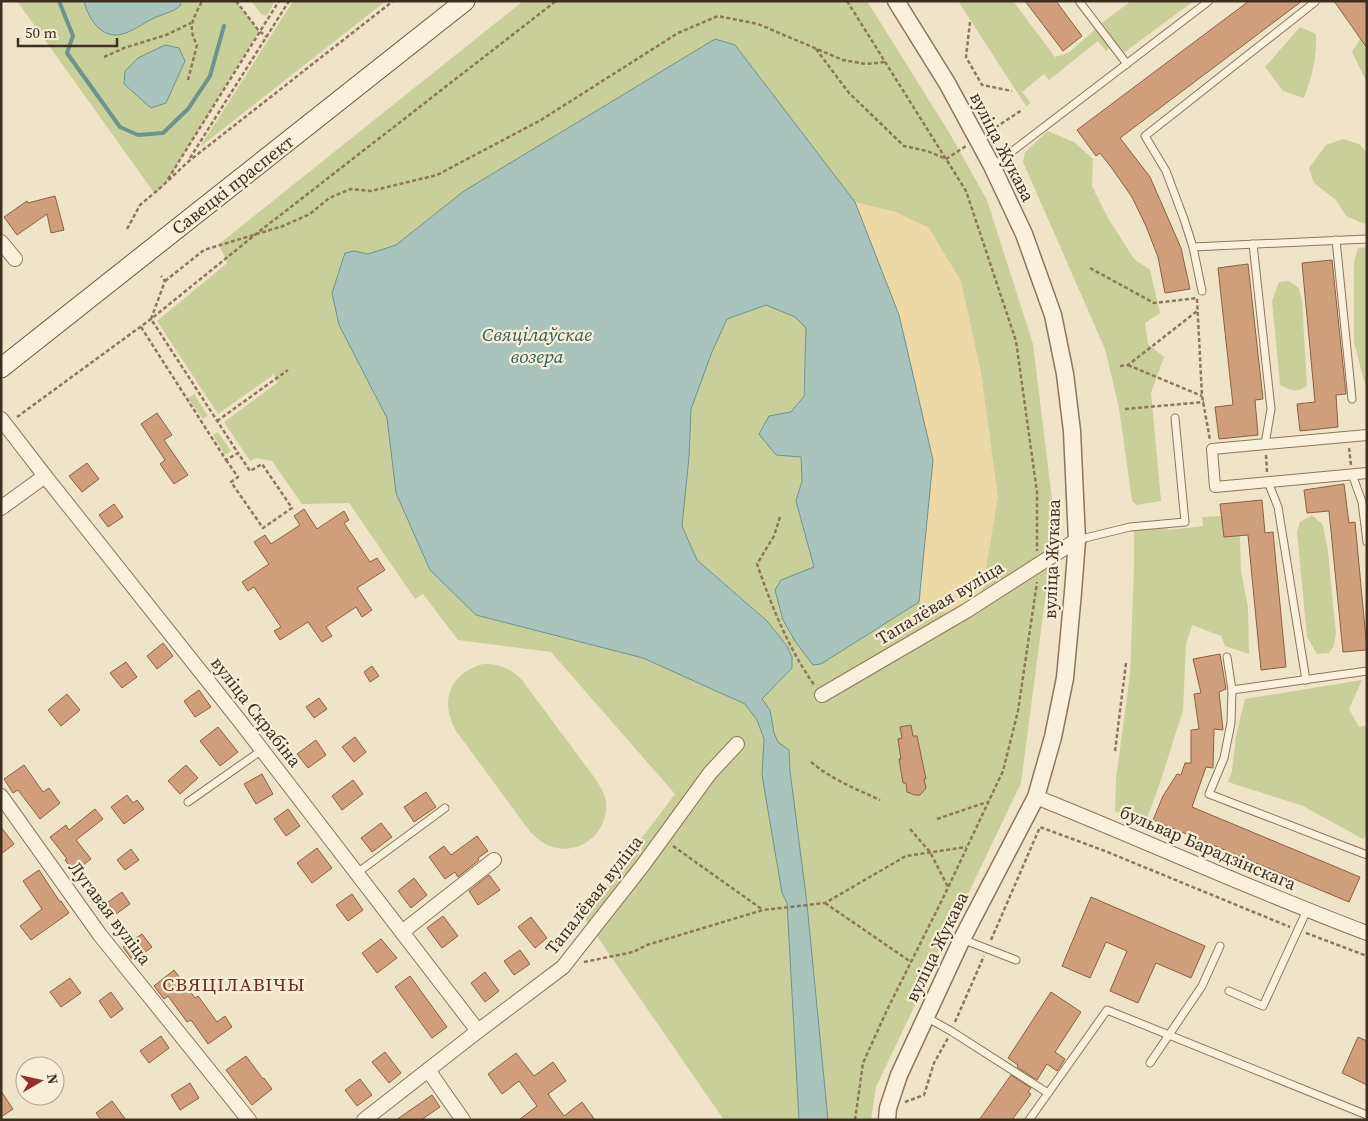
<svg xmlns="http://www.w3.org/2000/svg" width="1368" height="1121" font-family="'Source Serif 4',serif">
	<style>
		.green { fill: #c9cf9b }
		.sand { fill: #ecd9a5 }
		.water { fill: #a9c4bc; stroke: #6f938a }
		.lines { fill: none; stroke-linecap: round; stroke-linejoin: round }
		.stream { stroke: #6f938a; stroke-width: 4 }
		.building { fill: #cf9f7d; stroke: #8d5f41 }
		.service-casing { stroke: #8d765c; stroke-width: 9 }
		.pedestrian-casing { stroke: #8d765c; stroke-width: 12 }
		.minor-casing { stroke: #8d765c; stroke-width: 16 }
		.tertiary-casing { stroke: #8d765c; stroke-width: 19 }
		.secondary-casing { stroke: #6f573f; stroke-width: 21 }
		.path { stroke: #8d765c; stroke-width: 2.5; stroke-dasharray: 4 2.5; stroke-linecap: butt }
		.service { stroke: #faf1dc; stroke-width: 7 }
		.pedestrian { stroke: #faf1dc; stroke-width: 10 }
		.minor { stroke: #faf1dc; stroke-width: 14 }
		.tertiary { stroke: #faf1dc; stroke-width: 16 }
		.secondary { stroke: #faf1dc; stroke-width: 19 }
		.labels { text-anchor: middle; stroke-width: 4.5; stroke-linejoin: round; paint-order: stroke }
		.street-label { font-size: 18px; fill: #3d2e20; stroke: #f7eed8 }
		.water-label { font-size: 19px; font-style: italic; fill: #2f5d5a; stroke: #f7eed8 }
		.neighbourhood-label { font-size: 19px; letter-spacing: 1px; fill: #6b2e1e; stroke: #f7eed8 }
	</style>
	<rect width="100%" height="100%" fill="#f0e4c8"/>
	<g class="green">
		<polygon points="17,1 236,1 259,31 166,183 155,194"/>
		<polygon points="275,1 268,14 265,16 261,14 252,2"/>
		<polygon points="293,1 386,1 200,147"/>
		<polygon points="523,1 867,1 950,134 987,200 1033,344 1055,524 1021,783 876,1087 871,1120 828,1120 807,904 790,771 789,750 778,742 774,733 770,710 762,699 792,668 767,621 697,560 682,526 689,457 691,409 712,352 727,319 766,305 795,317 806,328 803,396 791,412 769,416 776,455 801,457 802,481 796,502 814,568 781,580 783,620 795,641 813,665 821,664 919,602 715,39 464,191 396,245 368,254 354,251 339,325 387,418 396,493 430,570 476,615 643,658 745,704 757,720 764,739 762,775 782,893 787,903 799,1120 724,1120 583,916 675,794 551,652 458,640 423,594 415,599 349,503 302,504 272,461 256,458 250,461 224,422 277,383 273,373 272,376 218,414 157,321 227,263 219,244"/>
		<polygon points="958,1 1013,1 1055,57 1068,53 1097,28 1111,46 1106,51 1098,41 1049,80 1044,74 1022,92 1031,103 1026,106"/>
		<polygon points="1131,1 1194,1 1122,54 1099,25"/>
		<path d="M1300,27L1316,34C1317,57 1312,77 1304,98L1283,91L1265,67Z"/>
		<polygon points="1360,39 1367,48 1367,83 1352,52"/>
		<polygon points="1048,131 1074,142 1093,159 1092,186 1108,218 1134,259 1150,270 1160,313 1145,323 1148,344 1164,357 1151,393 1161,501 1137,505 1132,501 1119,408 1105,349 1023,162 1025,152"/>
		<polygon points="1343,139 1359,144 1367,152 1367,221 1364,224 1346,216 1336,200 1314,183 1309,168 1326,145"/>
		<polygon points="1367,247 1367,386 1365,385 1354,342 1354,262 1358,248"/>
		<path d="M1289,281L1299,288L1302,301L1307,386C1296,393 1292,391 1280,385L1272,301L1279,282Z"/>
		<polygon points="194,394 208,416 203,419 188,398"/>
		<polygon points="218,432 231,451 225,455 213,435"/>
		<polygon points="1312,515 1323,525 1328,552 1336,634 1334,646 1329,653 1317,654 1307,637 1297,532 1300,522"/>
		<polygon points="1222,516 1224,537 1240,536 1241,571 1248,608 1249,654 1225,646 1221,636 1192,625 1186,644 1183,710 1161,780 1147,819 1125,816 1115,811 1116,779 1130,674 1134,568 1134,530 1168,527 1168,530 1203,526 1202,517"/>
		<path d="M483,664C500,664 510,668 522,680L597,781C601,788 605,794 606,802C609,833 579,857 550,846C542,843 537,838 531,833L456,731C439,701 450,673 483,664Z"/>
		<polygon points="1362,680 1349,709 1359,727 1367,725 1367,835 1363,839 1303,806 1228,782 1232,771 1236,736 1245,699"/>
	</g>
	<polygon class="sand" points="855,202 896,212 929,228 961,281 981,372 998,497 982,593 947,613 927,607 919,602 933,460 899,315"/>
	<g class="water">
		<path d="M84,1H179L181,5C172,13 162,14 152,19C144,23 136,29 128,32C105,43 89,22 84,1Z"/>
		<polygon points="715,39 735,45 855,202 899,315 933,460 919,602 821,664 813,665 795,641 783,620 775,590 781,580 814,567 796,501 802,481 801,457 776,455 759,434 769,416 791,412 804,396 806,328 795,317 766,305 727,319 712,352 691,409 689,457 682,526 697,560 767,621 787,646 792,657 792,668 762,699 770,710 774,733 778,742 789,750 790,771 807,904 828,1120 799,1120 787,903 782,893 762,775 764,739 757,720 745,704 643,658 476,615 430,570 396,493 387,418 339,325 332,293 345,253 354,251 368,254 396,245 464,191"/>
		<polygon points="165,45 179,48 185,61 166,103 151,108 124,84 125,71 138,58"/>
	</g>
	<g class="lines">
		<polyline class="stream" points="59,1 73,36 67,53 120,127 138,135 163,133 188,109 210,76 224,26"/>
	</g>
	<g class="building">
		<polygon points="1025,1 1056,1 1082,36 1063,51"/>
		<polygon points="1249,1 1302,1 1120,138 1150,177 1181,248 1190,289 1165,293 1158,257 1146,226 1132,197 1111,167 1100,153 1096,156 1077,130"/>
		<polygon points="1334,1 1367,1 1367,48"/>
		<polygon points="55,196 64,230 51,233 47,214 17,235 4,217 27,201 28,203"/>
		<polygon points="1332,260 1346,394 1336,395 1338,427 1300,431 1297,404 1315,402 1302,263"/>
		<polygon points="1248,264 1263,399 1255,400 1258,435 1219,439 1215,407 1233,405 1218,268"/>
		<polygon points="157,413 172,435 164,440 188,475 174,484 160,464 165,460 141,424"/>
		<polygon points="87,463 99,479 82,492 69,476"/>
		<polygon points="1344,484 1349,523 1355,522 1367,650 1343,652 1329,511 1307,513 1304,490"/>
		<polygon points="1262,500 1265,533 1273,532 1286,667 1261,670 1248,535 1224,537 1220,504"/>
		<polygon points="114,504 123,517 108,527 99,515"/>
		<polygon points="304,509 317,529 344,511 349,520 344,523 370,562 377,558 385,570 357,588 372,610 362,617 356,607 326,627 332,636 322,642 308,622 280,640 274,631 281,627 254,587 248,591 242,582 269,564 254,542 265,535 271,544 300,525 294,516"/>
		<polygon points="163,643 173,656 157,669 147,656"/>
		<polygon points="1220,654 1226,689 1219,692 1223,730 1214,729 1213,768 1206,767 1192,807 1360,877 1349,902 1153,820 1163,796 1177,774 1181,775 1185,763 1191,763 1191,730 1199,729 1194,694 1201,693 1193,659"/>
		<polygon points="126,662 137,677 122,688 110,673"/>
		<polygon points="372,666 379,676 370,682 364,672"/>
		<polygon points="199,690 211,707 195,717 184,701"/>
		<polygon points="67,694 80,710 61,726 48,710"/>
		<polygon points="319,698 327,709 314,718 306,707"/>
		<polygon points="911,725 913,736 917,736 926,779 924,779 926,788 920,795 915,795 907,792 906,783 903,783 899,759 901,759 898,739 902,738 900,727"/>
		<polygon points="218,727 238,752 220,766 200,741"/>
		<polygon points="355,737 366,752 354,762 342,747"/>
		<polygon points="316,740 326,755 308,768 297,754"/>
		<polygon points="24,765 43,792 49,788 60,803 40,819 18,790 13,793 4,779"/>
		<polygon points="186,765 198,778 180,794 168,781"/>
		<polygon points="262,774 273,794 256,804 244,784"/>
		<polygon points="353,780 363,794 342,810 332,796"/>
		<polygon points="426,792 436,807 414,822 404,807"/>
		<polygon points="127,795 133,803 137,800 144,809 124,824 111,807"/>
		<polygon points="95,809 103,819 76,840 91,859 74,872 65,860 67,859 50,837 66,825 69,830"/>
		<polygon points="288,809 300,826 286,836 274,819"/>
		<polygon points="381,823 392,837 372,852 361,838"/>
		<polygon points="1,827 14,844 1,854"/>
		<polygon points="477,836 488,851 478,858 479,860 458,877 455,872 445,879 429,857 444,846 451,855"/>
		<polygon points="317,848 332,868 312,883 297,863"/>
		<polygon points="131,849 139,860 125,870 117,860"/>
		<polygon points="39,870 60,902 61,901 69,913 31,940 20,926 42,909 23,881"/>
		<polygon points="489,875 500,890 478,905 469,891"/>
		<polygon points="414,878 427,895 411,908 398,891"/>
		<polygon points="122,892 130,904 112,917 104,905"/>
		<polygon points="352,894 363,910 348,921 336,905"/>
		<polygon points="1091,897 1205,946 1191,978 1156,963 1138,1003 1110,991 1127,951 1106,942 1090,978 1062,966"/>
		<polygon points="443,916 458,936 442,948 427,928"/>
		<polygon points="531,917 547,938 535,948 518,927"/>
		<polygon points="142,934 152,947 133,961 123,947"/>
		<polygon points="381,939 397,958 377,973 362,953"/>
		<polygon points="520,950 530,964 514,975 504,961"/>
		<polygon points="174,970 195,998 198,996 217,1022 225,1016 232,1027 208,1044 191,1020 187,1022 168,996 164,999 154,986"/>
		<polygon points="485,972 499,991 485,1002 471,983"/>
		<polygon points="410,976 447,1027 432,1038 395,987"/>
		<polygon points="70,978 81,993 61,1007 50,992"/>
		<polygon points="111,992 123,1009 111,1018 99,1001"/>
		<polygon points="1051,992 1081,1012 1055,1052 1065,1059 1060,1067 1057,1071 1047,1064 1037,1080 1017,1067 1018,1065 1008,1058"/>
		<polygon points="161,1036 169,1048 149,1063 140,1051"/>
		<polygon points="1358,1037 1367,1041 1367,1085 1342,1073"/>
		<polygon points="385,1052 401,1073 389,1083 372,1062"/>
		<polygon points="516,1053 534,1076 553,1062 566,1081 548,1094 564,1116 582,1102 595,1120 519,1120 537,1106 519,1081 502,1094 488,1074"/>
		<polygon points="246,1056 263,1079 264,1078 272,1089 252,1105 226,1070"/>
		<polygon points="1011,1075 1031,1088 1028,1092 1031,1094 1012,1120 979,1120"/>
		<polygon points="360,1079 372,1095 357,1106 345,1090"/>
		<polygon points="190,1083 199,1098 180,1110 171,1095"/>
		<polygon points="1,1091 13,1109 1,1117"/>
		<polygon points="432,1095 440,1107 421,1120 396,1120"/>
		<polygon points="112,1101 126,1120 101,1120 96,1113"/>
	</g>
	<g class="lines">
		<g class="service-casing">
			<g id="service">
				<polyline points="1079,1 1127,64"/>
				<polyline points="993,166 1209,1"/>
				<polyline points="1336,240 1352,399"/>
				<polyline points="1253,244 1271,409 1265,444"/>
				<polyline points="1193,247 1367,239"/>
				<polyline points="1202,291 1193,247 1184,219 1166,171 1145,136 1315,2 1314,1"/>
				<polyline points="1352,474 1362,502 1367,542"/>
				<polyline points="1268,482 1278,507 1306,680"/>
				<polyline points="1077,540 1130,527 1185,522 1175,418"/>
				<polyline points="1227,657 1232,690 1231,723 1224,758 1209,794 1367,855"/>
				<polyline points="1232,690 1367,671"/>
				<polyline points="188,802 262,750"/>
				<polyline points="357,873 445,808"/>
				<polyline points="962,939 1016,960"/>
				<polyline points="1229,991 1263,1006 1307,910"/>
				<polyline points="926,1017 951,1031 1048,1093"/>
				<polyline points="1150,1063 1202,986 1220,946"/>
				<polyline points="1029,1120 1107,1010 1367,1115"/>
			</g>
		</g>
		<g class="pedestrian-casing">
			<polyline id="pedestrian" points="1367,435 1212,449 1215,487 1367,473"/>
		</g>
		<g class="minor-casing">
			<g id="minor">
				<polyline points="1,242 15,259"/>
				<polyline points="1,419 45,476 239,720 478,1031"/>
				<polyline points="1,508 45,476"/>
				<polyline points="822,695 966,611 1077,540"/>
				<polyline points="1,796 100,935 249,1120"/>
				<path d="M1036,797C1146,841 1255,891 1367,933"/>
				<polyline points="402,932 494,860"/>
				<polyline points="428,1070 463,1120"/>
				<polyline points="364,1120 478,1031 563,967 643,865 710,773 737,744"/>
			</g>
		</g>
		<g class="tertiary-casing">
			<polyline id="tertiary" points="887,1120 888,1108 899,1075 962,939 1036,797 1053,737 1065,678 1073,592 1077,540 1072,431 1065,374 1053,315 1024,234 992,166 947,83 896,1"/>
		</g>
		<g class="secondary-casing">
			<polyline id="secondary" points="1,368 465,1"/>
		</g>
		<g class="path">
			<polyline points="236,1 259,31 267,37"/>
			<polyline points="847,1 966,191 1016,341 1037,492 1037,551"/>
			<polyline points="970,22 966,57 982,85 1012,91"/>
			<polyline points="816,49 849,93 904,146 927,151 946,159 966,146"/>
			<polyline points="104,57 124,48 166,35 191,23"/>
			<path d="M188,80L197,45C187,26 193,20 202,1"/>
			<polyline points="990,131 1022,110"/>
			<polyline points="190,158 289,1"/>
			<polyline points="168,179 279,1"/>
			<polyline points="127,229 140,205 159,189 189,161 393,1"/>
			<polyline points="1090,268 1154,303 1197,298"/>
			<polyline points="165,281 204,250 283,226 310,214 329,198 351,189 371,191 437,175 541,120 678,33 718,16 758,24 843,60 866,64 885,62"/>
			<polyline points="1197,299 1202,396 1210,440"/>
			<polyline points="141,327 226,460 238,453 151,319 165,281 161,276"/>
			<polyline points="1128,365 1202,396"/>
			<polyline points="1120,366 1128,365 1197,311"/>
			<polyline points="1125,409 1204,402"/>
			<polyline points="17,417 151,319 256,234 556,1"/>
			<polyline points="217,421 288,370"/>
			<polyline points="1349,448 1351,465"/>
			<polyline points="1266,455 1267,472"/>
			<polyline points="226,460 238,477 231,482 263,528 292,508 262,464 250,471 238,453"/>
			<path d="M780,517L774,536L757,564C772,607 789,650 815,686"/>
			<polyline points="1115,751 1126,663"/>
			<path d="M811,762C831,779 856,789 880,800"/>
			<polyline points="937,819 987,802"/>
			<polyline points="910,829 930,852 948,887"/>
			<polyline points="673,846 763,910"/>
			<polyline points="825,903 911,962"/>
			<polyline points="1306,933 1367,956"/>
			<polyline points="991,940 1040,827 1105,851 1290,927"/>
			<polyline points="584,962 633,952 647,945 763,910 825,903 906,856 966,847"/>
			<polyline points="955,1022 984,956"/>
			<polyline points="905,1102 924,1095 934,1063 948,1038"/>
			<polyline points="855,1120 863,1063 887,1010 944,896 1003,771 1018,711 1036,589 1037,582"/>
		</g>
		<use href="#service" class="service"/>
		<use href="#pedestrian" class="pedestrian"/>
		<use href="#minor" class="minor"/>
		<use href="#tertiary" class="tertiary"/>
		<use href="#secondary" class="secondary"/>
	</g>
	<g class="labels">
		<g class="street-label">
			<text transform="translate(1002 147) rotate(63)" y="6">вуліца Жукава</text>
			<text transform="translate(233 185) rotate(-38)" y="6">Савецкі праспект</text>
			<text transform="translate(1052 559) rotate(-88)" y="6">вуліца Жукава</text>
			<text transform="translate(940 603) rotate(-31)" y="6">Тапалёвая вуліца</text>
			<text transform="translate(256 712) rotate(52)" y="6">вуліца Скрабіна</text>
			<text transform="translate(1208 848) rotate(23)" y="6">бульвар Барадзінскага</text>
			<text transform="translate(594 895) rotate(-52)" y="6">Тапалёвая вуліца</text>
			<text transform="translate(110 913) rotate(53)" y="6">Лугавая вуліца</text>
			<text transform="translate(937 947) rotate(-64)" y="6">вуліца Жукава</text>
		</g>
		<g class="water-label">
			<text x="537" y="341">Свяцілаўскае<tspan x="537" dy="22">возера</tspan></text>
		</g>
		<g class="neighbourhood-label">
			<text x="234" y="991">СВЯЦІЛАВІЧЫ</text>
		</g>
	</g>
	<rect width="1368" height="1121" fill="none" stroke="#3d2e20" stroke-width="5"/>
	<g transform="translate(40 1081) rotate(81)"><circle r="24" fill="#f7eed8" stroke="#ada18e"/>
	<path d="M0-4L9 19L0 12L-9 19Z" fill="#9e2a2b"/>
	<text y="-8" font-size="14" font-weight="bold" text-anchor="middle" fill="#3d2e20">N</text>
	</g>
	<path d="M18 38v8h99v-8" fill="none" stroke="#3d2e20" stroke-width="2.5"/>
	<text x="25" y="38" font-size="15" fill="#3d2e20" stroke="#f7eed8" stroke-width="4" paint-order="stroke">50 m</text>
</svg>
